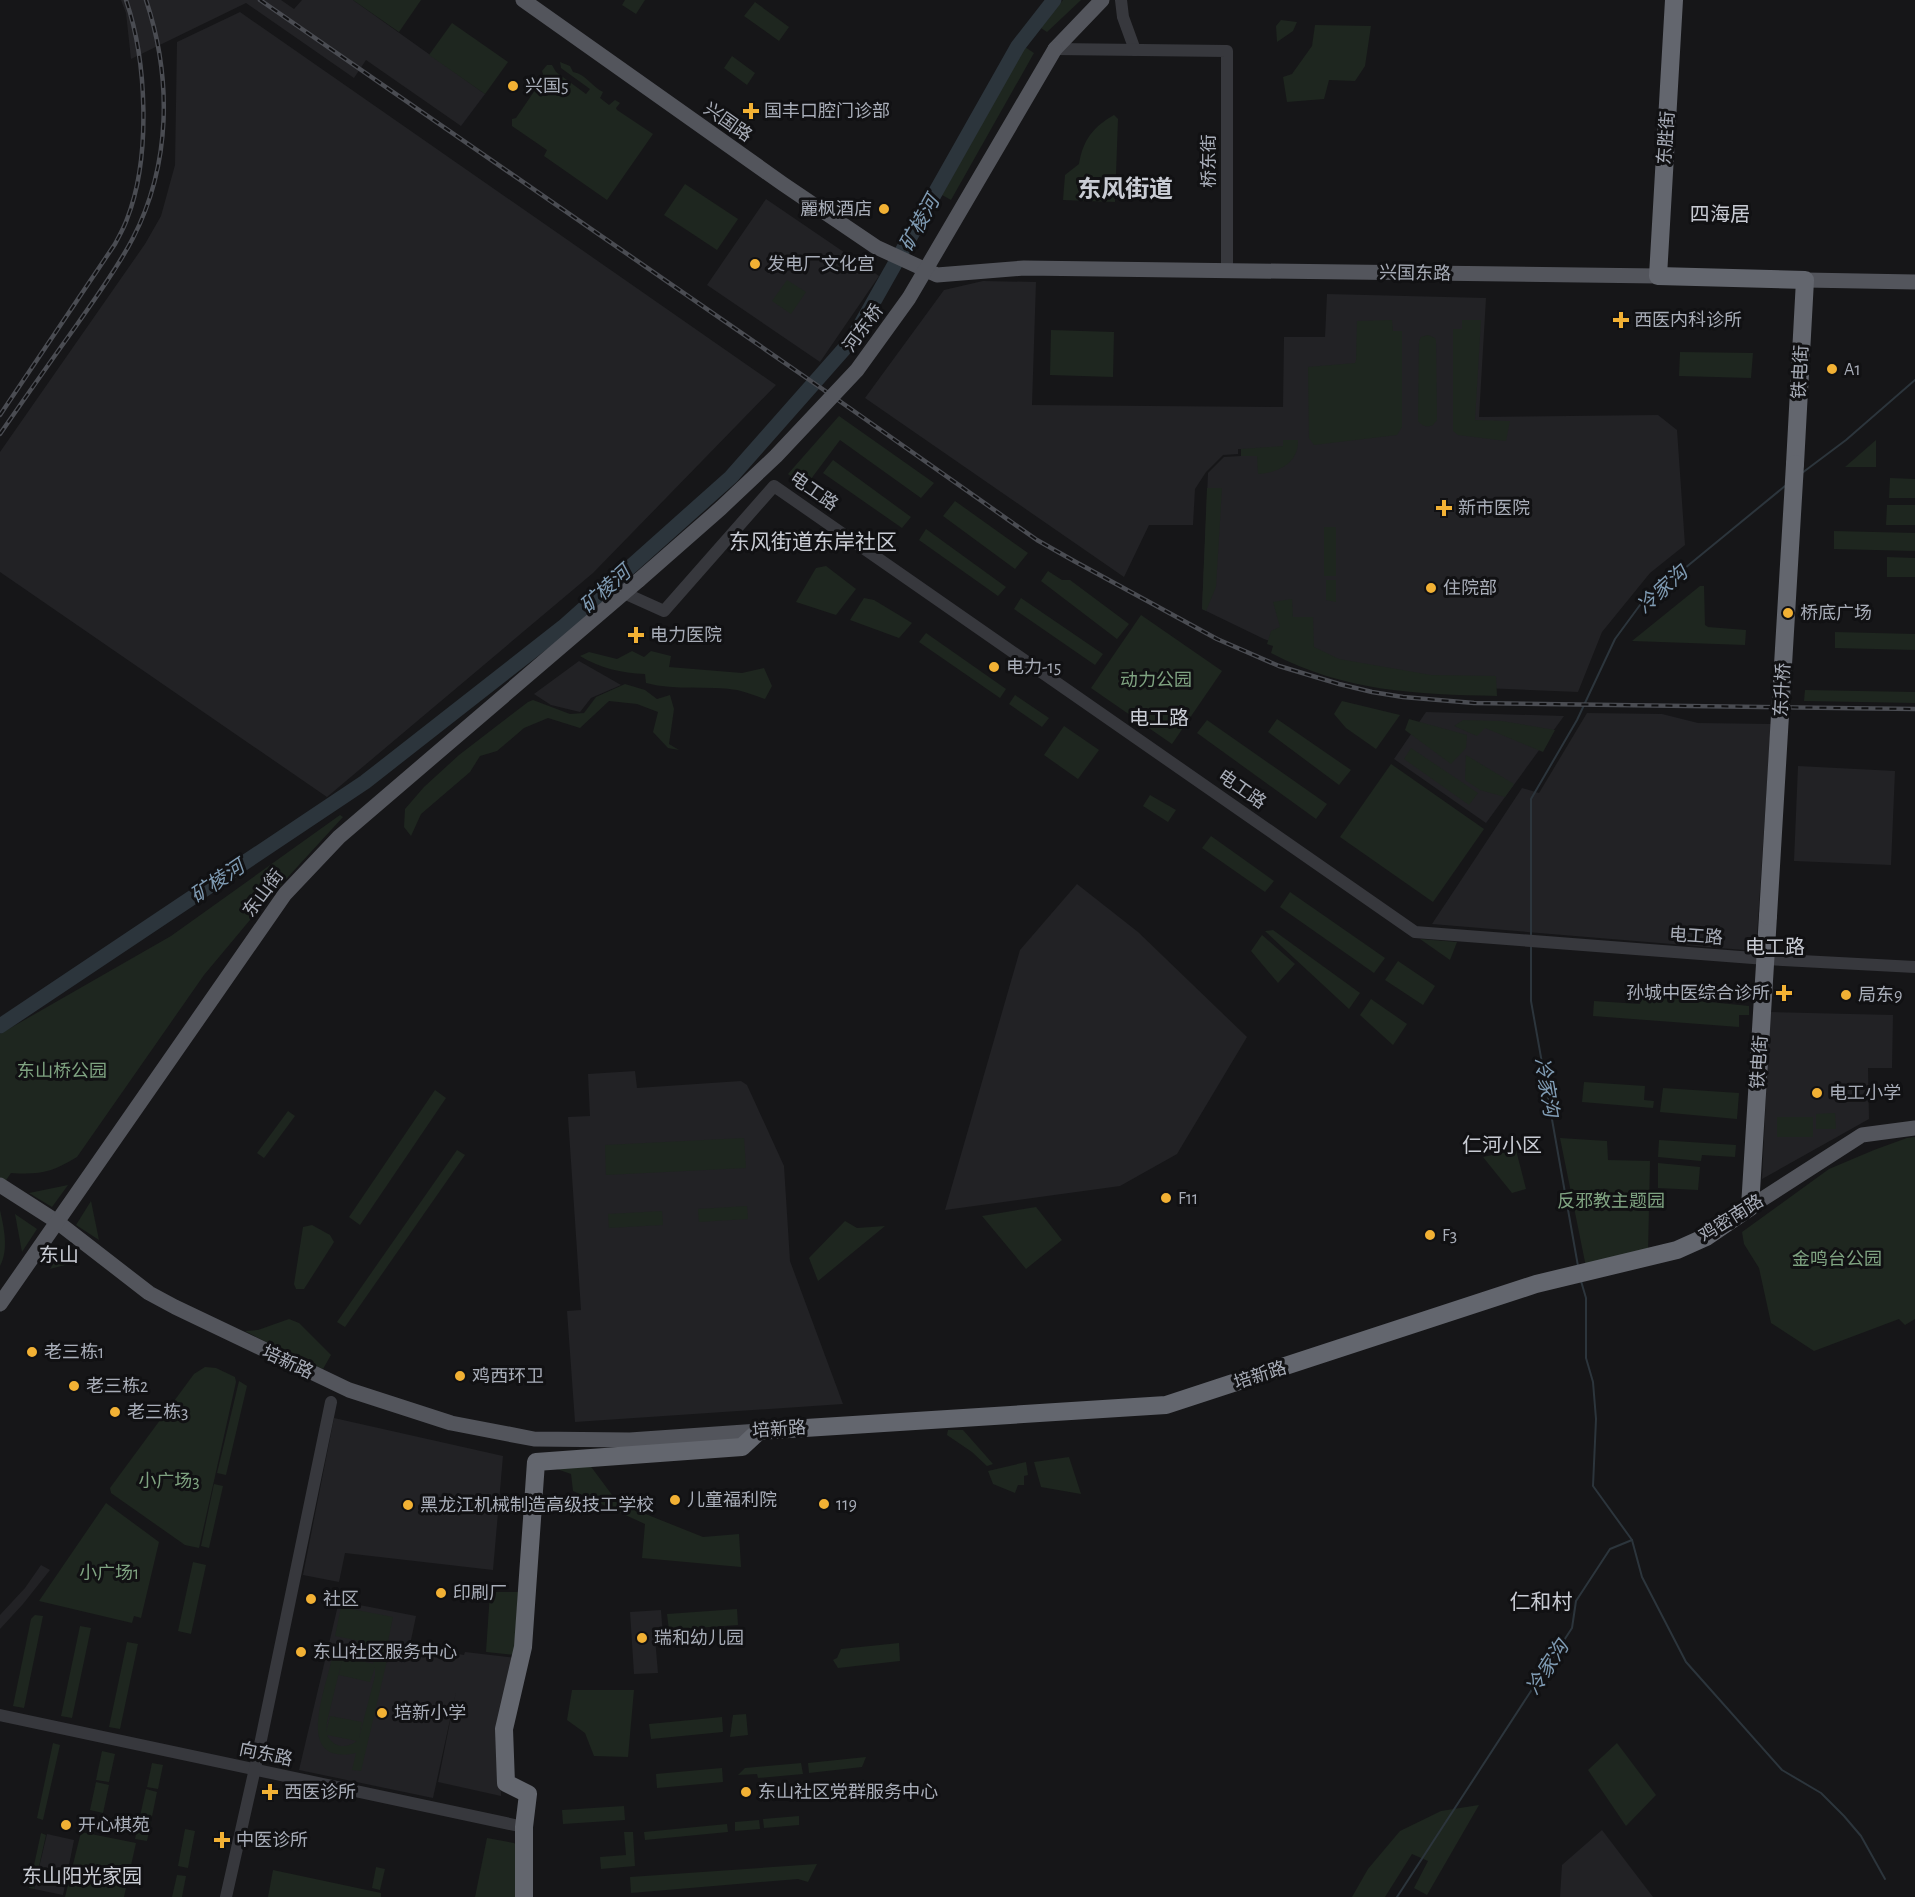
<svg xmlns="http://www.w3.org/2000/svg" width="1915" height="1897" font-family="'Alegreya Sans','Noto Sans SC',sans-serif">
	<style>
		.built { fill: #222225 }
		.green { fill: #1e261f; fill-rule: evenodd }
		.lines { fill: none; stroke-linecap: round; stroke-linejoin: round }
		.stream { stroke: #2c353c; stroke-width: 2 }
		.river { stroke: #2c353c; stroke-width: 15 }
		.minor { stroke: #37383d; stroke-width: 12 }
		.major { stroke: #53555c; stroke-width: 15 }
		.highway { stroke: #63666e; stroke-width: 18 }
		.rail-casing { stroke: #4a4c52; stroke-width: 4.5 }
		.rail { stroke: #111113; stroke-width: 2; stroke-dasharray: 7; stroke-linecap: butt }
		.major-bridge { stroke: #53555c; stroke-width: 15 }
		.highway-bridge { stroke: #63666e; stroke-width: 18 }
		.poi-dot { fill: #f2b134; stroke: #111113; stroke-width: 2 }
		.labels { text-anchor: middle; stroke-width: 6; stroke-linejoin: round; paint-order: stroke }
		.poi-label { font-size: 18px; fill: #a8adb8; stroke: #111113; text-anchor: start }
		.street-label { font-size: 18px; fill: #a8adb8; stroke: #111113 }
		.park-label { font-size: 18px; fill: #7fa381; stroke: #111113 }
		.neighbourhood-label { font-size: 20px; fill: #c9ccd4; stroke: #111113 }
		.water-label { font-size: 20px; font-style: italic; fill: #7f9bb3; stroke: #111113 }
		.quarter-label { font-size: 21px; fill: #c9ccd4; stroke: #111113 }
		.district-label { font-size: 24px; font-weight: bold; fill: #c9ccd4; stroke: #111113 }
	</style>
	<rect width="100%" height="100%" fill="#161618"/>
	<g class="built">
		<polygon points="121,0 281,0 294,9 302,0 353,0 485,94 461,126 366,60 354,78 246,3 131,59 126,13"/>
		<polygon points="240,12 776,385 593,573 327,797 0,572 0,452 145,244 161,216 175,165 177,42"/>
		<polygon points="766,199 879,276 820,362 707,285"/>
		<polygon points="983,281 1036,282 1032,405 1283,407 1284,337 1325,337 1327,294 1486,298 1479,417 1658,415 1677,430 1685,545 1650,573 1602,632 1578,692 1434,686 1349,667 1264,639 1202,609 1208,473 1224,457 1241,456 1241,449 1238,449 1238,454 1223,455 1206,472 1195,489 1193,525 1149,525 1124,577 865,398 944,290"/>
		<polygon points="579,661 621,685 591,698 580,712 551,705 534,694"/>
		<polygon points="1426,712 1564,716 1486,823 1394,759"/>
		<polygon points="1587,713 1662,714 1698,723 1771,724 1756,951 1432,924 1522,788 1539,793"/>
		<polygon points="1798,766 1895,771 1891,865 1794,861"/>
		<polygon points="1077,884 1138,932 1247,1037 1177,1154 1120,1186 945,1210 1020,950"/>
		<polygon points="1770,1012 1893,1015 1892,1068 1868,1068 1869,1119 1762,1179"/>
		<polygon points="635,1071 637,1088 741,1081 747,1085 784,1166 790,1261 843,1404 575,1422 567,1311 581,1310 568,1117 590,1116 588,1074"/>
		<polygon points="334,1418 503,1456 493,1570 345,1553 339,1582 303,1575"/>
		<polygon points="41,1565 50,1570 23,1604 0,1629 0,1615 25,1588"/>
		<polygon points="339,1601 416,1616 410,1645 464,1655 465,1652 517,1658 500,1728 501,1796 438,1782 456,1692 433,1798 299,1770"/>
		<polygon points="661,1610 663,1637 655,1638 658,1673 634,1674 630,1612"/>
		<polygon points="1602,1830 1653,1897 1560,1897 1562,1865"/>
		<polygon points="47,1834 74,1840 63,1895 34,1889"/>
	</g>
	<g class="green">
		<polygon points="353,0 421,0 399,32"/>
		<polygon points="625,0 645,0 636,14 622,5"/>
		<polygon points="1063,0 1081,0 1047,32 1041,28"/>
		<polygon points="755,2 789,27 779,41 744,16"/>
		<polygon points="1281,20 1297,22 1293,31 1277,42 1276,26"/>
		<polygon points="452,23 508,62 485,94 429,55"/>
		<polygon points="1315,25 1371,26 1365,66 1355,81 1329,80 1324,99 1287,102 1283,77 1292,74 1312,46"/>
		<polygon points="1025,47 1034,53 951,200 942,195"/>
		<polygon points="732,56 755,73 747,85 724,68"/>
		<path d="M560,62L570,66L573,72C586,74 592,87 603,92L600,98L609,105L615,100L620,103L616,108L617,110L653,134L607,200L544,156L547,150L512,126V119L516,118L544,77L542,71L547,65H552L556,72L586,94L590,89L561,68Z"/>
		<path d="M1114,115L1118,119L1115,202L1063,200L1065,175L1079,164C1083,140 1093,127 1114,115Z"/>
		<polygon points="685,184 738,219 717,250 664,215"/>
		<polygon points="787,280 806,292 791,314 772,301"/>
		<polygon points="1392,320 1393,331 1402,331 1402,427 1397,435 1314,445 1309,438 1308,367 1355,363 1356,360 1357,321"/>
		<polygon points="1462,320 1481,320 1475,420 1510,421 1506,441 1458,435 1453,431 1453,329 1462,329"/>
		<polygon points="1051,330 1114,332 1113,377 1050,375"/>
		<path d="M1428,335L1435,338L1436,341L1437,420L1433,425C1427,428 1422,426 1418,421L1419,341L1421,337Z"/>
		<polygon points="1680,352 1753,353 1751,378 1679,376"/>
		<polygon points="839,416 934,483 921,498 840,440 805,487 788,474"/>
		<path d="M1283,440H1298C1299,463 1278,473 1258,474L1257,456H1241V449L1283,446Z"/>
		<polygon points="1876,440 1876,467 1845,467"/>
		<polygon points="833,460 911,517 902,528 823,473"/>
		<polygon points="1890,478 1915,479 1915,498 1889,498"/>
		<polygon points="1207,488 1222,488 1216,587 1206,611 1202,609"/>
		<polygon points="955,501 1028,553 1015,569 943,516"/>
		<polygon points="1887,505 1915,505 1915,525 1886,525"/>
		<rect x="1324" y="527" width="12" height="49"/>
		<polygon points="926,529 1006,587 998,596 919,540"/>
		<polygon points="1834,531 1915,533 1915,551 1834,549"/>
		<polygon points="1887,557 1915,558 1915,577 1887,577"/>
		<polygon points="826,566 856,589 836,615 796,602 816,568"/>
		<polygon points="1048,571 1062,580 1070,580 1129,624 1117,639 1041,581"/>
		<polygon points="1326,580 1336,580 1336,602 1326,600"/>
		<polygon points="1700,586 1704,586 1705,625 1708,627 1746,630 1745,645 1632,641"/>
		<polygon points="864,598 874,600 912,623 899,638 850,620"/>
		<polygon points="1021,598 1103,654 1095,665 1014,609"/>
		<path d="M1292,599L1293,617H1313L1314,647L1339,659L1431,675L1496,676L1497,696C1415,694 1346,692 1271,653L1273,646L1267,644L1271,631L1280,627L1273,602Z"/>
		<polygon points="1141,615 1222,671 1172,744 1091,688"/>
		<polygon points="1835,632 1915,634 1915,650 1835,648"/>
		<polygon points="926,633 1006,689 1000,698 919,642"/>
		<path d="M632,651L644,657L651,651L671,656L669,667L742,673L764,668L772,686L765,699C756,696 746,692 737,690C707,685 676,691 646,683L645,674C621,673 600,668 580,656L589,652L617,659Z"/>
		<polygon points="625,684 645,690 657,699 670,695 674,709 669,744 679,750 668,748 653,732 658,712 637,704 609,701 580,728 548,718 524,728 497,751 480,756 470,772 421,814 411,836 404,827 405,809 424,787 459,755 528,702 533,700 570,714 584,713 596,697"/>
		<polygon points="1805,690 1915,692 1915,703 1804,701"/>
		<polygon points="1015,695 1049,718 1042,727 1009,704"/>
		<polygon points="1342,701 1400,715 1376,749 1346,728 1334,714"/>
		<polygon points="1277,719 1351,770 1339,785 1268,732"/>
		<polygon points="1409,719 1467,735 1466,748 1451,764 1405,730"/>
		<polygon points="1207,720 1327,804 1316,819 1197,733"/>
		<polygon points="1463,720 1502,721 1555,730 1543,752 1485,728 1477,736 1454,726"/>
		<polygon points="1064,726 1099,750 1078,779 1044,755"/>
		<polygon points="1411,748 1478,793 1469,805 1404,759"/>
		<polygon points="1466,755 1514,784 1505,797 1480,790 1465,780"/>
		<polygon points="1391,764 1484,829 1433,902 1340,837"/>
		<polygon points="1150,795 1176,810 1168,822 1143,806"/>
		<path d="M340,815L343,817L265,902L204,975L77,1157C52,1172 41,1175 11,1173L0,1189V1034L171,936Z"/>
		<polygon points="1211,836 1274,881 1265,892 1202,848"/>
		<polygon points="1290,892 1385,958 1374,973 1280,907"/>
		<polygon points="1273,930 1360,993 1349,1009 1265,931"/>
		<polygon points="1262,935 1295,964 1278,983 1251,951"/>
		<polygon points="1420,939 1457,942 1450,960"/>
		<polygon points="1398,961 1435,986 1423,1005 1385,980"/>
		<polygon points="1642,995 1749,1006 1749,1015 1739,1015 1739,1027 1593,1016 1594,1001 1640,1004"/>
		<polygon points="1371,999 1407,1024 1393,1045 1360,1015"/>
		<polygon points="1584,1082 1645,1086 1644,1100 1654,1101 1653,1108 1582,1102"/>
		<polygon points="1663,1088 1739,1093 1737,1119 1660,1112"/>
		<polygon points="435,1090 446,1098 360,1225 349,1217"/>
		<polygon points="288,1111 295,1116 264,1158 257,1153"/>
		<polygon points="1835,1113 1836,1129 1816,1129 1816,1114"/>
		<rect x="1777" y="1117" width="36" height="20"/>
		<polygon points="1915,1137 1915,1319 1905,1325 1899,1319 1814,1351 1771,1323 1759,1268 1744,1244 1742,1232 1829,1169 1874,1150 1907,1138"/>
		<polygon points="744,1138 746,1168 606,1175 605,1145"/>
		<polygon points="1560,1138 1607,1141 1608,1160 1650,1161 1648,1253 1586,1267"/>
		<polygon points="1659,1140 1736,1145 1735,1157 1702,1155 1701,1161 1658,1157"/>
		<polygon points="457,1150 465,1155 345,1327 337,1322"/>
		<polygon points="1516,1150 1526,1189 1512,1193 1483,1157"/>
		<polygon points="1658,1163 1700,1167 1698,1190 1658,1188"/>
		<polygon points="68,1185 52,1207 29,1193"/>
		<polygon points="91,1201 99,1240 76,1225"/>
		<polygon points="747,1206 748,1219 699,1222 698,1209"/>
		<polygon points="1036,1207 1062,1240 1026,1269 982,1216"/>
		<path d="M0,1210C4,1228 9,1250 0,1266Z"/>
		<polygon points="662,1211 663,1225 609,1228 608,1214"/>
		<polygon points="15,1214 37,1229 22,1252"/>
		<polygon points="845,1221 857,1228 885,1226 818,1281 809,1258"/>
		<polygon points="312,1225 330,1235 334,1242 304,1289 296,1289 294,1284 303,1227"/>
		<polygon points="62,1250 80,1261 50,1269"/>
		<polygon points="289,1319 299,1323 331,1355 323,1369 293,1356 245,1331 258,1330"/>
		<polygon points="205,1367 216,1368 235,1377 236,1382 199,1548 185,1545 111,1493 110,1488 194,1374"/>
		<polygon points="239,1381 247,1386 226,1475 217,1473"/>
		<polygon points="948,1430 963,1430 993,1464 987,1466 972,1452 947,1435"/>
		<polygon points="1069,1457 1081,1494 1041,1487 1034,1462"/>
		<polygon points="1026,1462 1028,1475 1024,1476 1024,1485 1018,1485 1015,1493 993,1484 988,1471"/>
		<polygon points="589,1464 618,1503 703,1537 739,1534 741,1567 642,1558 645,1524 573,1491 571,1474 551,1467"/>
		<polygon points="214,1484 223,1486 209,1548 201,1546"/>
		<polygon points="106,1503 159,1542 141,1618 134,1616 132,1623 39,1601"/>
		<polygon points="193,1562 206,1565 191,1634 178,1631"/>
		<polygon points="490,1592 518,1592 514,1655 486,1652"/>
		<path d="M341,1607L393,1617L387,1646L368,1643L379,1654L381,1650L389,1652L361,1771L352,1770L356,1753C295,1766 324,1694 331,1662C338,1649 346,1645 360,1641L335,1636ZM357,1652C366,1653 370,1657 374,1664L345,1657L349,1654ZM342,1660L339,1675L370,1682L375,1667V1676L359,1738L362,1722L330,1716L326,1732L327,1722ZM327,1735L357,1741C346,1749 334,1748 327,1735Z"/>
		<polygon points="737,1609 738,1625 669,1630 667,1614"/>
		<polygon points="35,1615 43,1616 24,1708 13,1706 31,1619"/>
		<polygon points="80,1626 91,1628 72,1718 61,1716"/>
		<polygon points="127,1642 138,1644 120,1729 109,1727"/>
		<polygon points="899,1643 900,1661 838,1668 833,1660 837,1658 841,1649"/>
		<polygon points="572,1690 634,1690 628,1757 594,1756 585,1733 567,1720"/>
		<polygon points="746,1714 748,1735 730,1737 733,1715"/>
		<polygon points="722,1717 723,1732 651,1739 649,1724"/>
		<polygon points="53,1743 60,1745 43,1820 37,1818"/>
		<polygon points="1617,1743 1656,1795 1626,1826 1588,1770"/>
		<polygon points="102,1751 115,1754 109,1782 96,1780"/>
		<polygon points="866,1757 862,1767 809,1773 808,1763"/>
		<polygon points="152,1763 163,1765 158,1789 147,1787"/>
		<polygon points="801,1763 803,1774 758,1778 757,1774 738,1775 745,1768"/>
		<polygon points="722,1768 723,1782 657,1788 656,1774"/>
		<polygon points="96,1782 109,1785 103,1813 90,1810"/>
		<polygon points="146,1789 157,1792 147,1841 135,1839"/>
		<polygon points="1479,1805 1427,1895 1414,1888 1428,1861 1412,1854 1385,1897 1352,1897 1368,1869 1400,1831 1441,1811"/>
		<polygon points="624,1806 625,1820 563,1824 562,1810"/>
		<polygon points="799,1816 799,1825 764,1828 763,1819"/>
		<polygon points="759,1820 760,1829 735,1831 735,1822"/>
		<polygon points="727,1824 728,1832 645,1840 644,1832"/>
		<polygon points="185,1829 195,1831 188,1868 178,1866"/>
		<polygon points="81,1832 136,1843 124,1897 65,1897"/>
		<polygon points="624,1832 633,1832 635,1866 601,1869 600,1857 626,1855"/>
		<polygon points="41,1833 46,1835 34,1889 29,1888"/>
		<polygon points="487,1838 514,1843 518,1847 518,1897 475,1897"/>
		<polygon points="817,1864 808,1882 798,1879 631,1893 630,1877"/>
		<polygon points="376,1867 385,1869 380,1890 372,1888"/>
		<polygon points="273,1870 381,1893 381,1897 268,1897"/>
		<polygon points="177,1875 186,1876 182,1897 172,1897"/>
	</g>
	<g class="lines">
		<g class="stream">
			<polyline points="1802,473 1846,440 1915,380"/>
			<polyline points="1531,937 1531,799 1577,720 1615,639 1640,605 1785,486"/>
			<polyline points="1531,946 1531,1001 1578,1266"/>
			<polyline points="1632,1540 1642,1577 1686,1662 1782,1770 1821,1793 1844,1816 1861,1836 1885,1879"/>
			<polyline points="1397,1897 1572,1628 1576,1601 1610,1549 1632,1540 1593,1486 1596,1419 1593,1382 1586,1358 1586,1298 1581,1281"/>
		</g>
		<polyline class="river" points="0,1026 365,782 563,627 731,477 852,340 1018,46 1054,0"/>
		<g class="minor">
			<polyline points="1121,0 1123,17 1135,50"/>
			<polyline points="1055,49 1227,51 1227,270"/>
			<polyline points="624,593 664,611 774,486 1415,932 1766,959 1915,967"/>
			<polyline points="0,1715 524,1827"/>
			<polyline points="226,1897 256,1764 331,1402"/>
		</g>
		<g class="major">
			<polyline points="523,0 783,184 876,247 937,275 1024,268 1658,276"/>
			<polyline points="1055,49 1102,0"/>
			<polyline points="1805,280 1915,282"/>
			<polyline points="0,1185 56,1221 149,1293 175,1307 349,1390 451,1423 534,1439 630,1440 759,1431"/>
			<polyline points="1750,1207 1862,1135 1915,1128"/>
			<polyline points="0,1304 285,894 339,837 639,580"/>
		</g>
		<g class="highway">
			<polyline points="1674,0 1658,276 1805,280 1795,464"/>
			<polyline points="524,1897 524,1827 528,1794 506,1783 504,1729 523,1647 536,1462 742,1447 759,1431 1166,1405 1536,1284 1677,1250 1706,1237 1750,1207 1768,916"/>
		</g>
		<g class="rail-casing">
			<g id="rail">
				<polyline points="260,0 821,388 1037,540 1074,561 1217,639 1279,666 1339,684 1372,692 1403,697 1474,703 1915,709"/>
				<path d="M0,415L115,244C119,236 124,228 127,219C151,158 147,61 126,0"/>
				<path d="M0,434C25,398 50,362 76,326C96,297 117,269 133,238C171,164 172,78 146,0"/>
			</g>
		</g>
		<use href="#rail" class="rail"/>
		<polyline class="major-bridge" points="639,580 721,508 776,456 857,370 909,298 1055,49"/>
		<polyline class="highway-bridge" points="1768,916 1795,464"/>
	</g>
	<g class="poi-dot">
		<circle cx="513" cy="86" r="6"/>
		<path d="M748 102h6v6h6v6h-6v6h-6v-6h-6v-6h6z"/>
		<circle cx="884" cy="209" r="6"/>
		<circle cx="755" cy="264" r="6"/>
		<path d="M1618 311h6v6h6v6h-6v6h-6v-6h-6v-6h6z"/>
		<circle cx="1832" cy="369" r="6"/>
		<path d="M1441 499h6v6h6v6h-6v6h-6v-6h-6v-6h6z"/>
		<circle cx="1431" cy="588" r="6"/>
		<circle cx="1788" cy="613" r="6"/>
		<path d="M633 626h6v6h6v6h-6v6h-6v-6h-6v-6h6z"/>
		<circle cx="994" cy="667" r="6"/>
		<path d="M1781 984h6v6h6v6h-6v6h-6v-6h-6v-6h6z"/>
		<circle cx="1846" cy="995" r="6"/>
		<circle cx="1817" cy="1093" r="6"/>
		<circle cx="1166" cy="1198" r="6"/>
		<circle cx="1430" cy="1235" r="6"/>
		<circle cx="32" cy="1352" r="6"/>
		<circle cx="460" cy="1376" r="6"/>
		<circle cx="74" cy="1386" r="6"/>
		<circle cx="115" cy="1412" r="6"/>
		<circle cx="675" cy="1500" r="6"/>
		<circle cx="824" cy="1504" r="6"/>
		<circle cx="408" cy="1505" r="6"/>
		<circle cx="441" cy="1593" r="6"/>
		<circle cx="311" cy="1599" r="6"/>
		<circle cx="642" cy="1638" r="6"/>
		<circle cx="301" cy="1652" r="6"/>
		<circle cx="382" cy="1713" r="6"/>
		<path d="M267 1783h6v6h6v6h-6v6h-6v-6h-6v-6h6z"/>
		<circle cx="746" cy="1792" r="6"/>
		<circle cx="66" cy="1825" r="6"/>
		<path d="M219 1831h6v6h6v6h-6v6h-6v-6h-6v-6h6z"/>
	</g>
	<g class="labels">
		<g class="poi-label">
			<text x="525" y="92">兴国5</text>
			<text x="764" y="117">国丰口腔门诊部</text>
			<text x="872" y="215" text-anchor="end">麗枫酒店</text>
			<text x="767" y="270">发电厂文化宫</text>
			<text x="1634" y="326">西医内科诊所</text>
			<text x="1844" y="375">A1</text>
			<text x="1458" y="514">新市医院</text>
			<text x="1443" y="594">住院部</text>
			<text x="1800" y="619">桥底广场</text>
			<text x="650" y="641">电力医院</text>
			<text x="1006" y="673">电力-15</text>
			<text x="1770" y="999" text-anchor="end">孙城中医综合诊所</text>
			<text x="1858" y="1001">局东9</text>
			<text x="1829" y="1099">电工小学</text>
			<text x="1178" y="1204">F11</text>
			<text x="1442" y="1241">F3</text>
			<text x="44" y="1358">老三栋1</text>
			<text x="472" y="1382">鸡西环卫</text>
			<text x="86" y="1392">老三栋2</text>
			<text x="127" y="1418">老三栋3</text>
			<text x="687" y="1506">儿童福利院</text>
			<text x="836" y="1510">119</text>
			<text x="420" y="1511">黑龙江机械制造高级技工学校</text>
			<text x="453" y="1599">印刷厂</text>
			<text x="323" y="1605">社区</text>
			<text x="654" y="1644">瑞和幼儿园</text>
			<text x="313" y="1658">东山社区服务中心</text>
			<text x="394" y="1719">培新小学</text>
			<text x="284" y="1798">西医诊所</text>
			<text x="758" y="1798">东山社区党群服务中心</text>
			<text x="78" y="1831">开心棋苑</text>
			<text x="236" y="1846">中医诊所</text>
		</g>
		<g class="street-label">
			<text transform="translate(728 122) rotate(35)" y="6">兴国路</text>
			<text transform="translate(1666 138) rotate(-86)" y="6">东胜街</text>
			<text transform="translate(1209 161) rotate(-90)" y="6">桥东街</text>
			<text transform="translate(1415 273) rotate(1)" y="6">兴国东路</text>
			<text transform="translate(863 328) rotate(-54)" y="6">河东桥</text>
			<text transform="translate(1800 372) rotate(-87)" y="6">铁电街</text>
			<text transform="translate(814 491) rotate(35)" y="6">电工路</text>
			<text transform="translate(1782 690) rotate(-87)" y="6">东升桥</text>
			<text transform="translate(1242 789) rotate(35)" y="6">电工路</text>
			<text transform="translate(263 893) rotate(-53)" y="6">东山街</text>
			<text transform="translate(1696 936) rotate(4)" y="6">电工路</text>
			<text transform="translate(1759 1062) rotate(-86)" y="6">铁电街</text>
			<text transform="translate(1731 1218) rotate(-32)" y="6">鸡密南路</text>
			<text transform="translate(288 1362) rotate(25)" y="6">培新路</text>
			<text transform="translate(1260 1375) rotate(-18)" y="6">培新路</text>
			<text transform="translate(779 1429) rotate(-4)" y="6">培新路</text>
			<text transform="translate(266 1754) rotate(12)" y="6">向东路</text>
		</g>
		<g class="park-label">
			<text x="1156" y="686">动力公园</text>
			<text x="62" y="1077">东山桥公园</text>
			<text x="1611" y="1207">反邪教主题园</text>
			<text x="1837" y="1265">金鸣台公园</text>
			<text x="169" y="1487">小广场3</text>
			<text x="109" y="1579">小广场1</text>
		</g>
		<g class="neighbourhood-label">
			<text x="1720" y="221">四海居</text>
			<text x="1159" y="725">电工路</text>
			<text x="1775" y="954">电工路</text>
			<text x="1502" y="1152">仁河小区</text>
			<text x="59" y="1262">东山</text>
			<text x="82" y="1883">东山阳光家园</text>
		</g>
		<g class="water-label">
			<text transform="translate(919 223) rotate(-61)" y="7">矿棱河</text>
			<text transform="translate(605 589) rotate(-42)" y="7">矿棱河</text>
			<text transform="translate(1662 589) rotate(-42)" y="7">冷家沟</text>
			<text transform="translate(217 881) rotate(-34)" y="7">矿棱河</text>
			<text transform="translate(1547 1087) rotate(80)" y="7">冷家沟</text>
			<text transform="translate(1547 1667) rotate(-57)" y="7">冷家沟</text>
		</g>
		<g class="quarter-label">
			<text x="813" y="549">东风街道东岸社区</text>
			<text x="1541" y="1609">仁和村</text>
		</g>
		<g class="district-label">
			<text x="1125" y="197">东风街道</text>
		</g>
	</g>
</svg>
